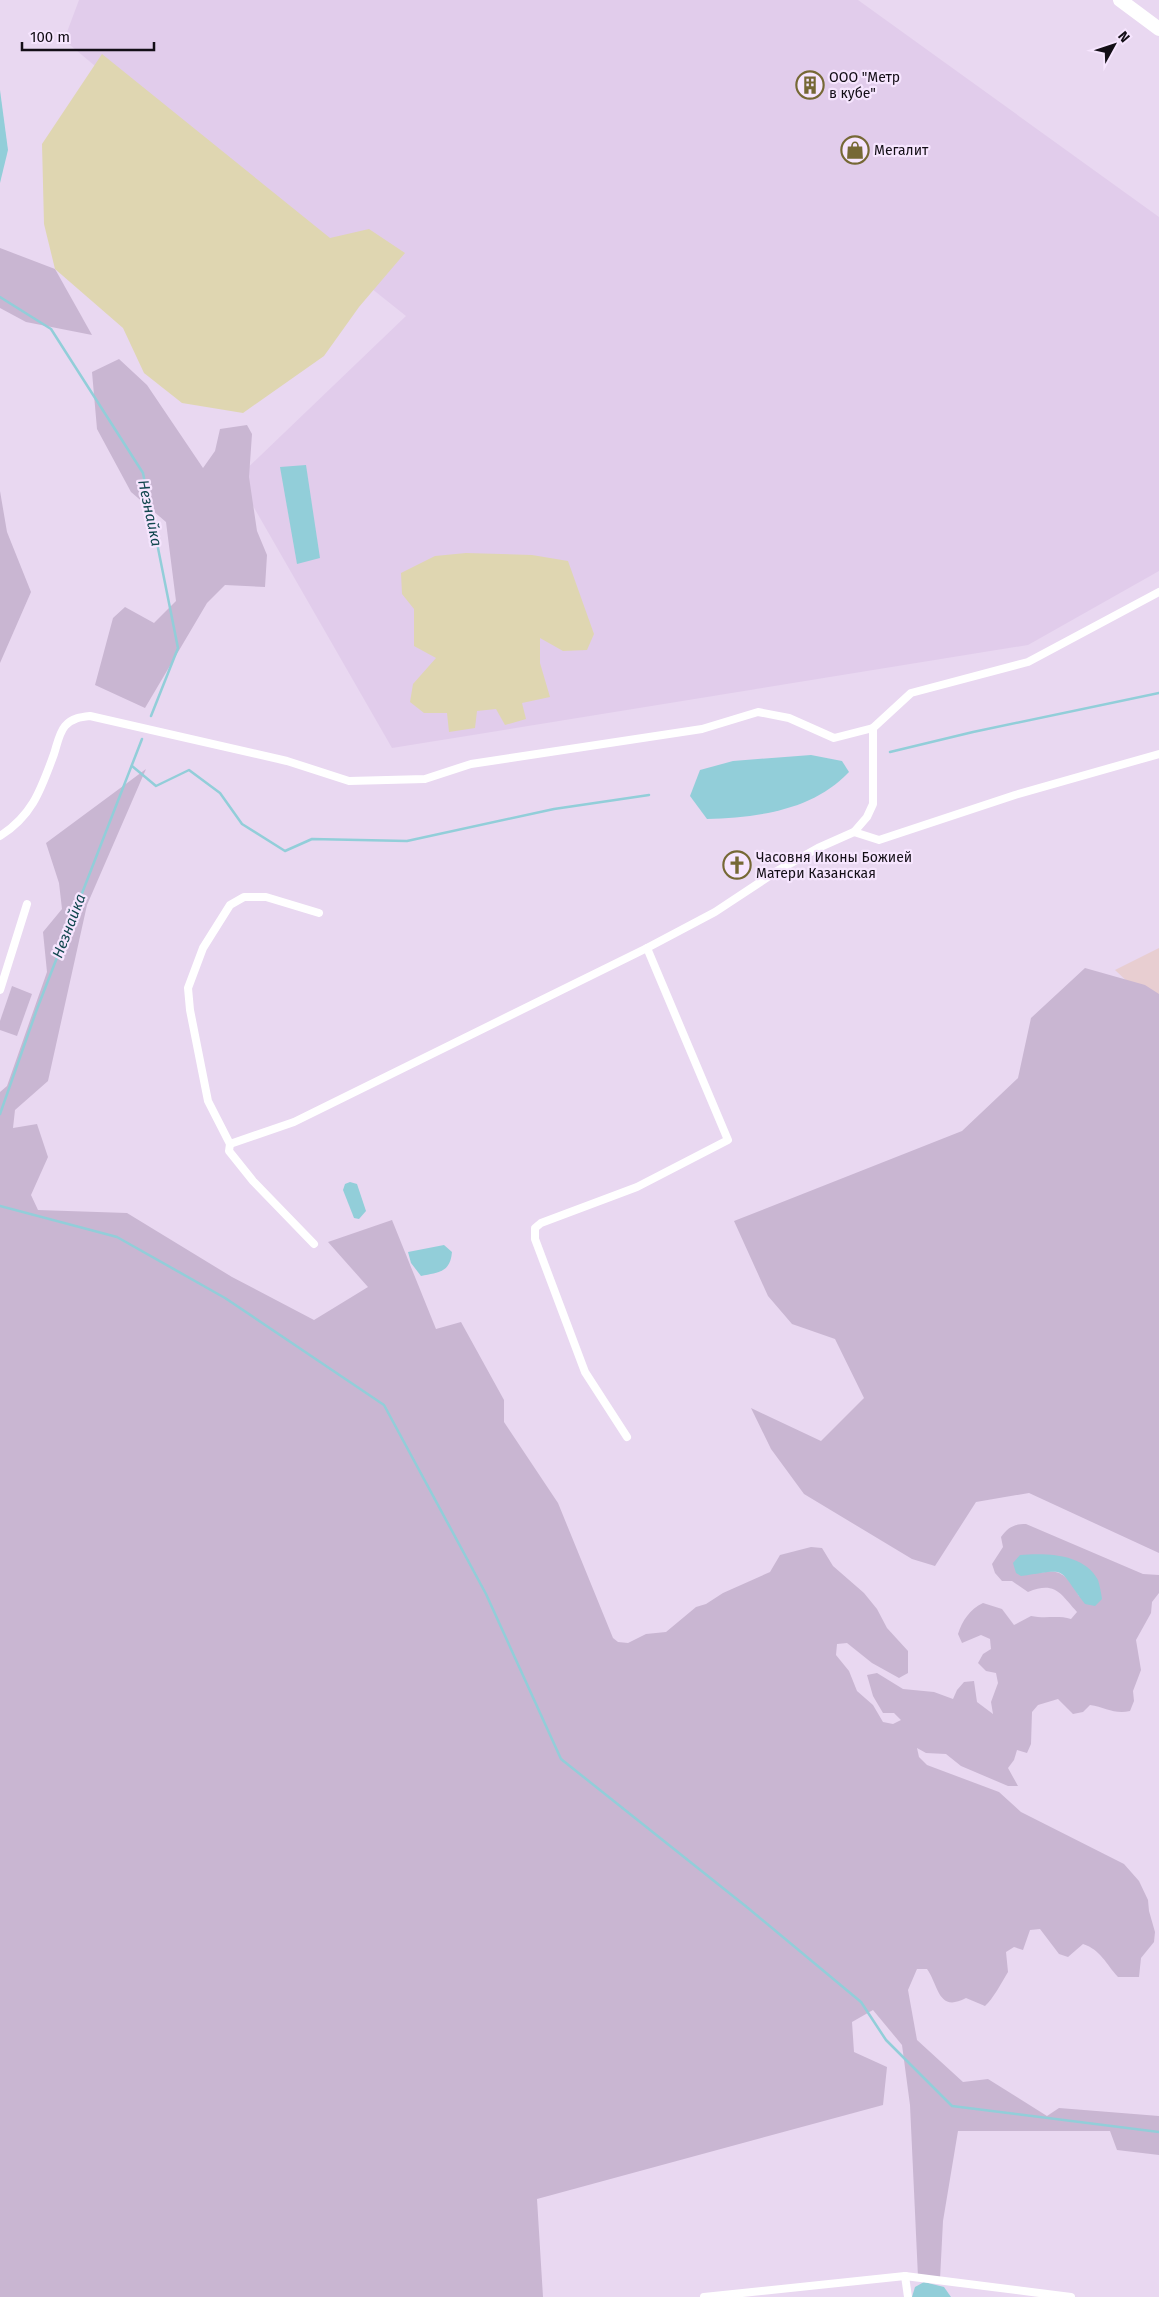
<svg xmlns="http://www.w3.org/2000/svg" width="1159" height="2297" font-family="'Fira Sans',sans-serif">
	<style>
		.built { fill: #e1cceb }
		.education { fill: #e8ced1 }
		.green { fill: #c9b6d2; fill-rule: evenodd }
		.sand { fill: #dfd6b1 }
		.water { fill: #92ced9 }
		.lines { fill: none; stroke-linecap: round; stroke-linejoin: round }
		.stream { stroke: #92ced9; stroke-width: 2.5 }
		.street { stroke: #fff; stroke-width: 8 }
		.highway { stroke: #fff; stroke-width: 14 }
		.labels { text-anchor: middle; stroke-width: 4.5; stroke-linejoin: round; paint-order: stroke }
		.poi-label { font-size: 14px; fill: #130e16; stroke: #f6e5fe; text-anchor: start }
		.water-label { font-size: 15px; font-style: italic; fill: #10464e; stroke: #f6e5fe }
	</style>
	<rect width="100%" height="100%" fill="#e9d8f1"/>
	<polygon class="built" points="79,0 858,0 1159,217 1159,571 1028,645 392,748 237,478 406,316 149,111 64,40"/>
	<polygon class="education" points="1159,948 1159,1011 1115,970"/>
	<g class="green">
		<polygon points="0,248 55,269 92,335 26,322 0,308"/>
		<polygon points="119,359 147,385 203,468 215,451 220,429 247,425 252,434 249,477 257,531 267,555 265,587 225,585 207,603 145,708 95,685 113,618 125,607 154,623 176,601 166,522 131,492 97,429 92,372"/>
		<polygon points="0,491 7,532 31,592 0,663"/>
		<path d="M146,769L87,905L48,1081L15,1110L13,1128L37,1124L48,1157L31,1195L38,1210L127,1213L232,1277L314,1320L368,1287L328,1242L392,1220L436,1329L461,1322L504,1400V1422L558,1503L613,1638L618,1642L628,1643L646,1634L666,1632L696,1607L706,1604L723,1593L770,1572L780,1555L811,1547L822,1548L833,1566L864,1593L877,1609L887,1628L908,1651V1673L899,1678L872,1663L847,1643L837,1644L836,1655L849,1671L857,1691L873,1705L883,1722L893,1724L901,1720L894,1713H883L873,1696L867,1675L877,1673L903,1689L934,1692L953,1699L957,1690L964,1682L974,1681L977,1702L993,1714L991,1702L998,1683L996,1673L986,1671L978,1663L983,1654L991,1649L990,1639L981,1635L962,1643L958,1634C962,1621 970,1609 983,1603L1002,1609L1014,1625L1031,1616C1045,1619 1058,1615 1071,1619L1077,1612C1060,1593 1055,1581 1028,1592L1012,1581H1002L995,1573L992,1564L1003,1547L1001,1537C1008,1527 1014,1524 1026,1524L1143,1574L1159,1575V1593L1152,1602L1151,1613L1136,1640L1141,1670L1133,1691L1134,1701L1130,1711C1115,1715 1105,1707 1090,1705L1083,1712L1073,1714L1058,1699L1038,1705L1032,1712L1031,1744L1027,1753L1017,1750L1014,1760L1008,1768L1018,1786H1008L961,1766L946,1754L926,1753L917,1748L919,1757L927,1765L999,1792L1021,1812L1124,1864L1139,1881L1148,1900L1149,1911L1155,1932L1154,1942L1141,1958L1139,1977H1118C1106,1964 1101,1950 1083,1944L1068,1957L1059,1954L1040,1929L1030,1930L1023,1950L1014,1947L1006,1952L1008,1972C1002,1982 993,1999 985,2006L966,1998C938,2013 939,1986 927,1969H917L908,1990L917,2040L963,2082L988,2079L1047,2116L1059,2108L1159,2116V2155L1117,2150L1110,2131H958L943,2221L940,2279L918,2277L910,2105L902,2045L873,2010L852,2022L854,2052L887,2067L883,2105L537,2199L543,2297H0V1092L7,1086L47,972L43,932L62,909L59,883L46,843ZM1020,1555H1040L1102,1599L1079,1596C1070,1579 1061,1567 1041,1573Z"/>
		<polygon points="1085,968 1145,985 1159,994 1159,1553 1029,1493 976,1502 935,1566 912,1559 804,1494 771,1449 751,1408 821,1441 864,1398 835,1339 792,1324 768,1296 734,1221 962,1131 1018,1078 1031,1018"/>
		<polygon points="12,986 32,994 17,1036 0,1030 0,1021"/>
	</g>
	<g class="sand">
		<polygon points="102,54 330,238 369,229 405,253 359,307 324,356 243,413 182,403 144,373 123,328 55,269 44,224 42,144"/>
		<polygon points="466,553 532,555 568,561 594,634 587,650 563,651 540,638 540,663 550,697 522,703 526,719 505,725 496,709 477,711 475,728 449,732 447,713 424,713 410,702 413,684 436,658 414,646 414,609 402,594 401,573 435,556"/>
	</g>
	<g class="water">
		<polygon points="0,90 8,150 0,183"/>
		<polygon points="306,465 320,558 297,564 280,467"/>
		<path d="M811,755L842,761L849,772C812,811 758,817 707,819L690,796L700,770L733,761Z"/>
		<polygon points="350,1182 357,1184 366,1211 359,1219 354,1218 343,1190 345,1184"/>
		<path d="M444,1245L452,1252C450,1273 439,1272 421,1276L411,1263L408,1252Z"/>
		<path d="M1020,1555C1045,1553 1084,1553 1098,1580C1100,1586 1101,1593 1102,1599L1095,1606L1085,1604C1056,1566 1070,1569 1021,1576L1016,1573L1013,1563Z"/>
		<polygon points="924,2282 944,2287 951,2297 912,2297 915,2287"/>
	</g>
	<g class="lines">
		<g class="stream">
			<polyline points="0,297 51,329 143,473 178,648 151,716"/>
			<polyline points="890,752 973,732 1159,693"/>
			<polyline points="132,766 156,786 189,770 220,793 242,824 285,851 312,839 407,841 554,809 649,795"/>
			<polyline points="0,1114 37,1009 142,739"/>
			<polyline points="0,1206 117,1237 225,1298 384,1405 486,1594 561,1759 748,1908 861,2002 886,2040 952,2106 1159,2132"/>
		</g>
		<g class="street">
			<polyline points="854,832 879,840 1015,795 1159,754"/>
			<path d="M0,836C33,815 41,789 54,754C57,745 59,733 65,726C72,718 81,717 90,716L287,761L349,781L425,779L471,764L702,729L758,712L789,718L834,738L873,728L911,693L1028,662L1159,592"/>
			<polyline points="0,990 27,904"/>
			<polyline points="230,1144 294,1122 647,948 715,912 777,871 818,848 854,832 867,817 873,804 873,728"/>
			<polyline points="314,1244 253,1181 229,1151 230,1144 208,1101 190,1010 188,988 203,948 230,905 244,897 266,897 319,913"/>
			<polyline points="627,1437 585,1372 535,1239 535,1228 541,1223 637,1187 728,1140 647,948"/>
			<polyline points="905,2276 908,2297"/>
			<polyline points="704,2297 905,2276 1071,2297"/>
		</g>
		<polyline class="highway" points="1120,0 1159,29"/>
	</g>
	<defs>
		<g id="building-ring" transform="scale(1.4375)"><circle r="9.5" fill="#f6e5fe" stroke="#766835" stroke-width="1.5"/><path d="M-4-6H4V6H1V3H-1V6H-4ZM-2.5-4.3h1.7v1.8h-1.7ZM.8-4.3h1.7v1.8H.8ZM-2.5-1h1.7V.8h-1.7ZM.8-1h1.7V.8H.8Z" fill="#766835"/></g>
		<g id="shop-ring" transform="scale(1.4375)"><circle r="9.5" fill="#f6e5fe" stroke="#766835" stroke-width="1.5"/><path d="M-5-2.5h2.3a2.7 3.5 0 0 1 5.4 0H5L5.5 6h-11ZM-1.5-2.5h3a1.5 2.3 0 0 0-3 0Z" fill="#766835"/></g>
		<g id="church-ring" transform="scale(1.4375)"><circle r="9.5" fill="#f6e5fe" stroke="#766835" stroke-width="1.5"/><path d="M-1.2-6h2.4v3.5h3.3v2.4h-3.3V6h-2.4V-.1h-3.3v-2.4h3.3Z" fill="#766835"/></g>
	</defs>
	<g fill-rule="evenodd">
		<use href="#building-ring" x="810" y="85"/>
		<use href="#shop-ring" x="855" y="150"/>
		<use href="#church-ring" x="737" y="865"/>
	</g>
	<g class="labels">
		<g class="poi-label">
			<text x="829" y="82">ООО "Метр<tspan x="829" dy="16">в кубе"</tspan></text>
			<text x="874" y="155">Мегалит</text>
			<text x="756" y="862">Часовня Иконы Божией<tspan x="756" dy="16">Матери Казанская</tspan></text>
		</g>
		<g class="water-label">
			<text transform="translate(150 513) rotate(78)" y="5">Незнайка</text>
			<text transform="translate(69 926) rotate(-69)" y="5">Незнайка</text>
		</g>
	</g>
	<g transform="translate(1114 45) rotate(50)" stroke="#f6e5fe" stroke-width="4" paint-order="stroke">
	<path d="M0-4L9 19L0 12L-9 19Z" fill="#130e16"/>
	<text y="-8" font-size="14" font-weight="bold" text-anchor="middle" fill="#130e16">N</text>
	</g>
	<path d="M22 42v8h132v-8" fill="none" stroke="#130e16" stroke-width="2.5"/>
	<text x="30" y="42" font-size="15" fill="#130e16" stroke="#f6e5fe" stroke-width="4" paint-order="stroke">100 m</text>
</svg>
